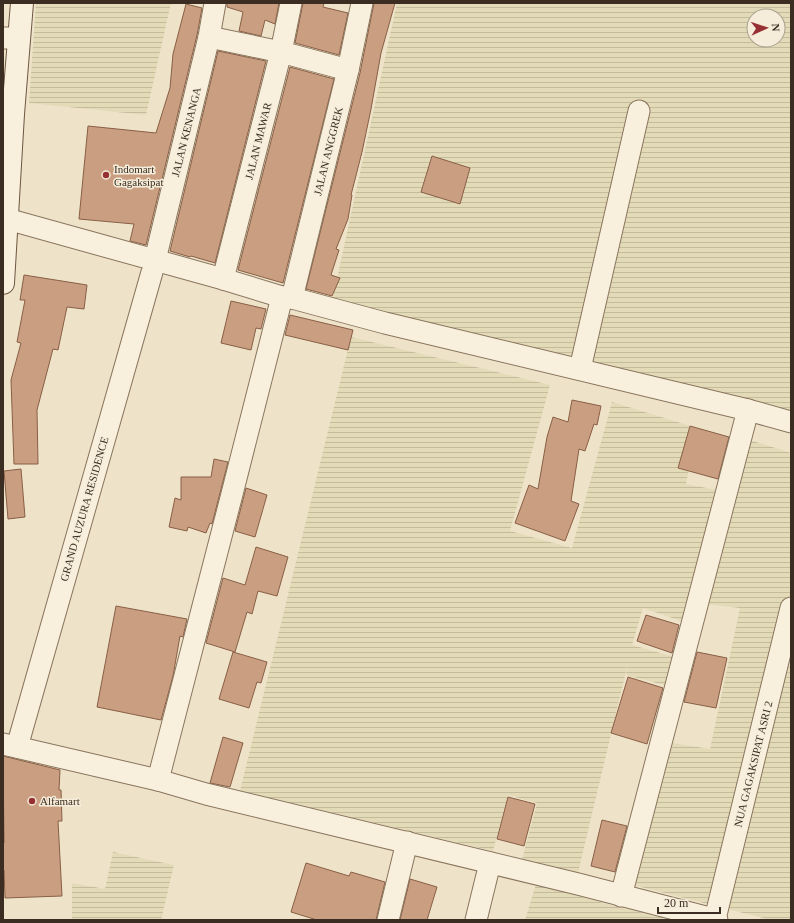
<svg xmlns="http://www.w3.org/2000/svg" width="794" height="923" font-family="Georgia,serif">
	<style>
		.farmland { fill: url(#farmland-rules); fill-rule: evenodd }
		.building { fill: #ca9e80; stroke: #885f45 }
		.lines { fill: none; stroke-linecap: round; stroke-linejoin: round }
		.minor-casing { stroke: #8a755e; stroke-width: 23 }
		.secondary-casing { stroke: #6c5641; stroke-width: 24 }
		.minor { stroke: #f8f0dd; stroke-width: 21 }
		.secondary { stroke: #f8f0dd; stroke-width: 22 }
		.poi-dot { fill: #973032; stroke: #f5edd9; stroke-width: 1.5 }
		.labels { text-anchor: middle; stroke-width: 3; stroke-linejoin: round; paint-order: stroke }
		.street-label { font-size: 11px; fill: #3b2d21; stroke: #f5edd9 }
		.poi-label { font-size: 11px; fill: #3b2d21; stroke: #f5edd9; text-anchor: start }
	</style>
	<defs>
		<pattern id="farmland-rules" width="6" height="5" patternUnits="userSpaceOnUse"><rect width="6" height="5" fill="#e3dbb7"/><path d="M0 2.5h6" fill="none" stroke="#c4bc9d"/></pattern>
	</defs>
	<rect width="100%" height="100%" fill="#eee2c9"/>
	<g class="farmland">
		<polygon points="36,3 171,3 146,115 29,103"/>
		<path d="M397,3H791V426L331,306ZM754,16H778V40H754Z"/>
		<path d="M351,337L550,385L510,531L572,548L612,402L697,428L686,484L722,491L734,435L791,453V920H771L633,885L673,743L710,749L740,608L705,604L683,690L626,675L628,663L577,877L521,863L537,803L508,795L493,851L240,791ZM643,608L687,623L678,658L632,645Z"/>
		<polygon points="113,852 174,865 161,920 72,920 72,883 105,889"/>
		<polygon points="536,884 617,907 685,920 525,920"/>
	</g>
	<g class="building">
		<polygon points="227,3 279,3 275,24 265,20 261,36 239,31 243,12 227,7"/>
		<polygon points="303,3 324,3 323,7 348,13 339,55 295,43"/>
		<polygon points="374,3 395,3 381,53 371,109 362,152 351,195 352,195 348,219 336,249 339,250 331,275 340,278 332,296 306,289 360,73"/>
		<polygon points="186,4 202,8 197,35 146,245 130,241 134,224 79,219 88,126 156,133 170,88 173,54"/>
		<polygon points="218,51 266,61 215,263 191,256 190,257 170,251"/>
		<polygon points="290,67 334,79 283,283 238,270"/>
		<polygon points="432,156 470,168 460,204 421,192"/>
		<polygon points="24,275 87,285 84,309 67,307 58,350 53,349 37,410 38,464 14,464 11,380 21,343 17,342 25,300 20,300"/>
		<polygon points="231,301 266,309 261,329 256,328 251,350 221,343"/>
		<polygon points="290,315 353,330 348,350 285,335"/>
		<polygon points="572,400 601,406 597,425 594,424 585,451 579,449 571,501 579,504 565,541 515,523 529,485 538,489 547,437 553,417 568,422"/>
		<polygon points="690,426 729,437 718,479 678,468"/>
		<polygon points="214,459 228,462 212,524 210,523 206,533 188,527 187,531 169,527 175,498 181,500 181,477 211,477"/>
		<polygon points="21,469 25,517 8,519 4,471"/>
		<polygon points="246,488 267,495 255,537 235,531"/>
		<polygon points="256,547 288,557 277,596 258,591 252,614 247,612 235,652 206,643 223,578 245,585"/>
		<polygon points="116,606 187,619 183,637 180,636 173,676 161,720 97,707"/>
		<polygon points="646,615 679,625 672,653 637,641"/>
		<polygon points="233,652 267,662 261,683 257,682 249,708 219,699"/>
		<polygon points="697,652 727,658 716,708 684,702"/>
		<polygon points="628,677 663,688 647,744 611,733"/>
		<polygon points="223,737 243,743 230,787 210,783"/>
		<polygon points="3,756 60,770 59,790 61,790 62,821 58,821 62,896 5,898 4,870 3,870 3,843 4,843"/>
		<polygon points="508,797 535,804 524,846 497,839"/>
		<polygon points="602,820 627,826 615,872 591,866"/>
		<polygon points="306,863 349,876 351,872 385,882 376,920 317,920 291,912"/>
		<polygon points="410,879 437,887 427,920 400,920"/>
	</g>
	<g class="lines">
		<g class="minor-casing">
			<g id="minor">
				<polyline points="209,37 281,52 348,70"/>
				<polyline points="3,38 19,38"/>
				<polyline points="7,219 223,279 282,297 292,298 385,323 748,410 791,422"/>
				<polyline points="155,260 209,37 215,3"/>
				<polyline points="223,279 281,52 291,3"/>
				<polyline points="292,298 348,70 362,3"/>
				<polyline points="580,369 639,111"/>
				<polyline points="3,744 158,780 206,794 578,884 717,920"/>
				<polyline points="17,747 152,272"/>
				<polyline points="158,780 232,494 282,297"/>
				<polyline points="621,896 748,410"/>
				<polyline points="715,919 791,608"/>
				<polyline points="388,920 407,842"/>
				<polyline points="476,920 490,863"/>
			</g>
		</g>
		<g class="secondary-casing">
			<polyline id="secondary" points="3,283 13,114 22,3"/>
		</g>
		<use href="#minor" class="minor"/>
		<use href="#secondary" class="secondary"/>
	</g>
	<g class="poi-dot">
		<circle cx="106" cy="175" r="4"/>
		<circle cx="32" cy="801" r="4"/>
	</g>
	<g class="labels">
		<g class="street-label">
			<text transform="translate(186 132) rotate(-76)" y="4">JALAN KENANGA</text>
			<text transform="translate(258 141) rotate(-76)" y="4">JALAN MAWAR</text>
			<text transform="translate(328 151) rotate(-76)" y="4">JALAN ANGGREK</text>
			<text transform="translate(84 509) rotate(-74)" y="4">GRAND AUZURA RESIDENCE</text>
			<text transform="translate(753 764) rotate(-76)" y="4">NUA GAGAKSIPAT ASRI 2</text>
		</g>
		<g class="poi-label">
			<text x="114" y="173">Indomart<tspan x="114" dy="13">Gagaksipat</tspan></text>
			<text x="40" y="805">Alfamart</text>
		</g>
	</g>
	<rect width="794" height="923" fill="none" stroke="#3b2d21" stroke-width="8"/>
	<g transform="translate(766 28) rotate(87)"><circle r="19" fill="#f5edd9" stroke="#aba08f"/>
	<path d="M0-3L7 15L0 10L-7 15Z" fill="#973032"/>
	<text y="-6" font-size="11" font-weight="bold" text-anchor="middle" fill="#3b2d21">N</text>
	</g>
	<path d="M658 907v6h62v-6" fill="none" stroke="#3b2d21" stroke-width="2"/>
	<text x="664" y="907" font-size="12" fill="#3b2d21" stroke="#f5edd9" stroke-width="3" paint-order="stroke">20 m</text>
</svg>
